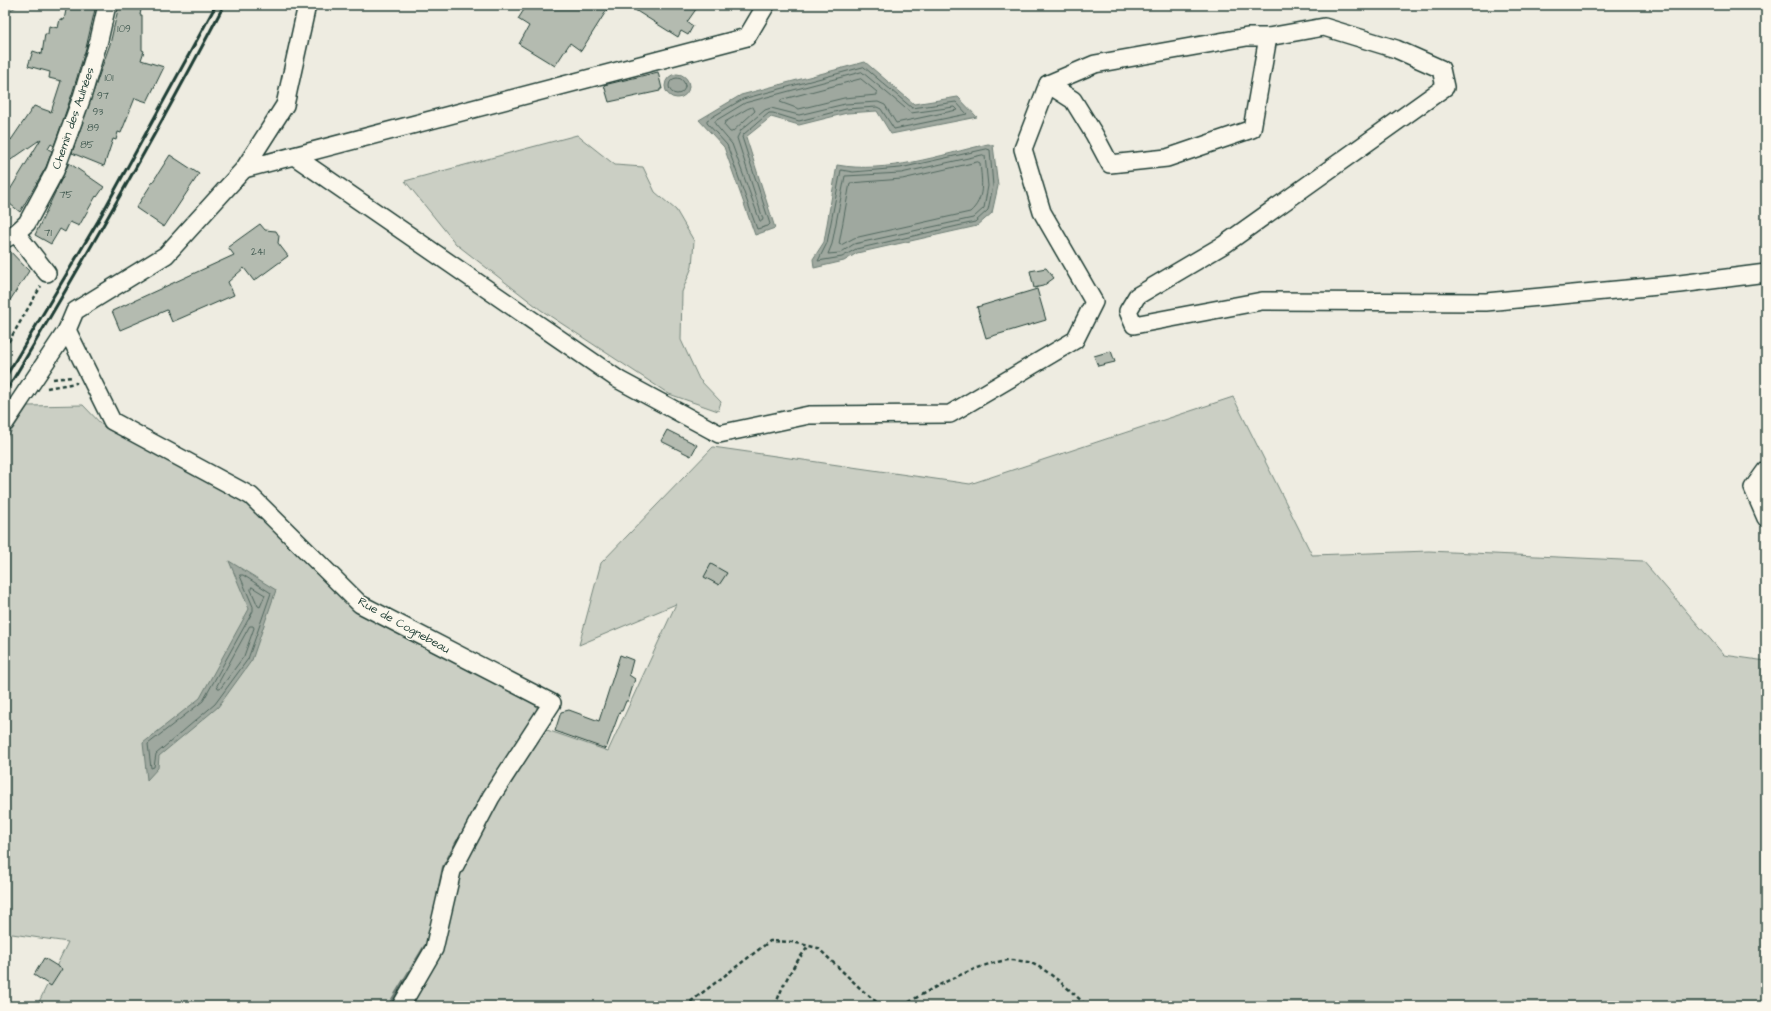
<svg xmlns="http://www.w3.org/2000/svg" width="1771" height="1011" font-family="'Architects Daughter',sans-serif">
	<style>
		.green { fill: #cbcfc4; stroke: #75867c }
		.water { fill: #9fa89f; stroke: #6c7d74 }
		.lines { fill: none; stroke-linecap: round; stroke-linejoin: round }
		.shore { stroke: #52685f; stroke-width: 1 }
		.stream { stroke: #6c7d74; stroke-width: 4 }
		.building { fill: #b4bbb0; stroke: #1f3d34 }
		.minor-casing { stroke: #1f3d34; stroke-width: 20 }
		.path { stroke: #1f3d34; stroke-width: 2.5; stroke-dasharray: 4 3; stroke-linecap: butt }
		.minor { stroke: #fbf7ec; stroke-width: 17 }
		.rail { stroke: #1f3d34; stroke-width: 3 }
		.labels { text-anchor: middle; stroke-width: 3; stroke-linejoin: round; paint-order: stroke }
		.number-label { font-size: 10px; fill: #445c53 }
		.street-label { font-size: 12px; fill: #1f3d34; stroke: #fbf7ec }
	</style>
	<rect width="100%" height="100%" fill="#eeece1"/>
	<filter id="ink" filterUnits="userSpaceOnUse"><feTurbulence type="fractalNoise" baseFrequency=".025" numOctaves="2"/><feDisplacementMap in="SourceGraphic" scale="8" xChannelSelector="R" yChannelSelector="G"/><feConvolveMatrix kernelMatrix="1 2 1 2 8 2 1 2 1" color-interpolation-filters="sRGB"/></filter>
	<g filter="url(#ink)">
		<g class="green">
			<polygon points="5,5 20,5 5,13"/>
			<polygon points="577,135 615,165 643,167 655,192 676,210 694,241 692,267 682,292 681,340 699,379 721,402 718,411 669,394 541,310 456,244 405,181"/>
			<polygon points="1233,397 1312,555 1429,551 1643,561 1724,655 1766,661 1766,1006 415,1006 413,1004 410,1006 37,1006 68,942 5,933 5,441 28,406 83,405 105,428 249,502 358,608 534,700 544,729 608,751 676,604 579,645 601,563 713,447 970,484"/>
		</g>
		<g class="water">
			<polygon points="865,62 914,104 958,97 977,117 891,134 877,111 847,113 799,125 771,117 746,137 775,228 755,235 724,147 699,120 741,95"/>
			<circle cx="677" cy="86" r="12"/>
			<path d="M988,144L993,145L998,186L992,213L977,226L857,253L844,261L814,268L813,259L824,242L837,165C887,174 940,155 988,144Z"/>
			<polygon points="229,561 276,590 252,660 218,707 159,756 158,768 147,780 143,743 200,698 249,609"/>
		</g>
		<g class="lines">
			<g class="shore">
				<polygon points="864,67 912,108 956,102 967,114 894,129 881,109 877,107 846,109 799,121 773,113 769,113 744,134 742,137 770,224 768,226 757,229 727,145 707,123 707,120 743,99"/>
				<polygon points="862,72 911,113 954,107 957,110 896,123 885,105 878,102 845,104 799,115 771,108 765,110 741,130 737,138 763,219 762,221 760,221 732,144 715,124 715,121 745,103"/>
				<circle cx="677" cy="86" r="8"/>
				<polygon points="861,79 877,92 877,95 844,98 799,109 780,102 781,100"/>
				<polygon points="753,107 755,111 732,132 730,132 724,125 725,122 747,109"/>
				<polygon points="987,149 990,150 993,186 988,210 975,222 856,249 842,257 818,261 827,243 841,170 853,172 900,168"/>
				<polygon points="983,155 985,156 988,186 984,208 973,218 854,244 840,253 828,254 832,244 845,176 901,173"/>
				<path d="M978,162L980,163C982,182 985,199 970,212L854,238L841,245L839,244L850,183L902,179Z"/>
				<polygon points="240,575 243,575 271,593 248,659 215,704 156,754 154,767 151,768 148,744 203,701 253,611 253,607"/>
				<polygon points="252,587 265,595 260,607 258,606 251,590"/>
				<polygon points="250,626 253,626 254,628 244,656 220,689 218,689 217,686"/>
			</g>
			<g class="stream">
				<polyline points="438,896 444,867 458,841"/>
				<polyline points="389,1006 425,947"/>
			</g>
		</g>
		<g class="building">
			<polygon points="67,5 96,5 86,48 72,94 54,146 51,144 48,149 52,151 46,167 20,212 5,200 5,198 41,139 5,164 5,132 11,140 34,106 51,112 61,81 49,78 50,72 28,66 33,51 42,54 45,34 48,34 49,26 58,28 60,19 64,20"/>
			<polygon points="119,5 142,5 140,15 142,15 142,50 144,51 141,60 164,67 147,102 135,98 121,133 118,132 116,140 113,139 104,166 72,153 110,44"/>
			<polygon points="527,5 610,5 581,51 570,43 555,66 519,44 529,26 518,19"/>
			<polygon points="627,5 699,5 687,22 693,26 688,35 681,31 678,37"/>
			<polygon points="658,72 662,89 660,89 660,91 609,102 604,85"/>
			<polygon points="170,155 199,174 164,227 136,208"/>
			<polygon points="69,163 104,187 97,197 96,196 79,226 70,222 65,232 60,229 51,244 35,235"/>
			<polygon points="260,224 265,230 276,231 279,236 278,243 288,256 254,281 244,268 228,282 234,295 172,322 167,310 120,330 112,311 234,255 228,247"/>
			<polygon points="7,248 29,271 5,308 5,249"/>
			<polygon points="1046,268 1054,278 1043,286 1034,288 1030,271"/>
			<polygon points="1037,289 1046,320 986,338 977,307"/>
			<polygon points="1111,351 1115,362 1098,366 1094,356"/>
			<polygon points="667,430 697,445 691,456 661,441"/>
			<polygon points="711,564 727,573 719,585 704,577"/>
			<polygon points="620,655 633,660 629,675 635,679 628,701 626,701 622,711 620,711 606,749 555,731 561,712 569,710 599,721"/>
			<polygon points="44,958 62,969 51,986 34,975"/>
		</g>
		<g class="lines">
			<g class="minor-casing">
				<g id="minor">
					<polyline points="1048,84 1095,64 1247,37 1268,37"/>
					<polyline points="294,156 619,380 719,434 809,415 950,414 1075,340 1094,302 1042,212 1023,149 1048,84 1073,100 1094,134 1110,164 1167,158 1252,129 1268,37 1324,27 1396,49 1441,69 1445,87 1225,244 1137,296 1128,311 1134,325 1262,301 1486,302 1680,284 1766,273"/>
					<polyline points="244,169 747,37 766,5"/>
					<polyline points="16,233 47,273"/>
					<polyline points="5,239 16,233 27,223 55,171 82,97 99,40 107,5"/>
					<polyline points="67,330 75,311 166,255 244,169 285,105 307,5"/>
					<polyline points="5,423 67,330 112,421 251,496 360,604 552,703 491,797 452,871 434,949 401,1006"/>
					<polyline points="1766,470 1753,488 1766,518"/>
				</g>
			</g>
			<g class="path">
				<polyline points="5,348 41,286"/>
				<polyline points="53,379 73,377"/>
				<polyline points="47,388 76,383 76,382"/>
				<polyline points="685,1006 770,941 792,942 818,948 863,991 878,1003 891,1006"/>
				<path d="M775,1006C784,982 792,967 808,947H809"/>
				<path d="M903,1006C929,989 978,963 1009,960C1015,960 1022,961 1028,962C1047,968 1072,992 1087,1006"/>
			</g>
			<use href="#minor" class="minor"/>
			<g class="rail">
				<polyline points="5,378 98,221 216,5"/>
				<path d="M5,393C81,266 155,137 224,5"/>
			</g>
		</g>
	</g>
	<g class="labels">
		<g class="number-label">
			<text x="124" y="32">109</text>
			<text x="109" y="81">101</text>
			<text x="103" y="99">97</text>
			<text x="98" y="115">93</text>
			<text x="93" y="131">89</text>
			<text x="87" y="148">85</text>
			<text x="66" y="198">75</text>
			<text x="48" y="236">71</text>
			<text x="258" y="255">241</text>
		</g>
		<g class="street-label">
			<text transform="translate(73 118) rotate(-71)" y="4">Chemin des Aulnées</text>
			<text transform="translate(404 625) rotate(29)" y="4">Rue de Cognebeau</text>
		</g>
	</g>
	<rect width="1771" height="1011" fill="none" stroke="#fbf7ec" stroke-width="20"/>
	<rect x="10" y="10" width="1751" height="991" fill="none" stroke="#1f3d34" stroke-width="1.5" filter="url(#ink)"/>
</svg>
